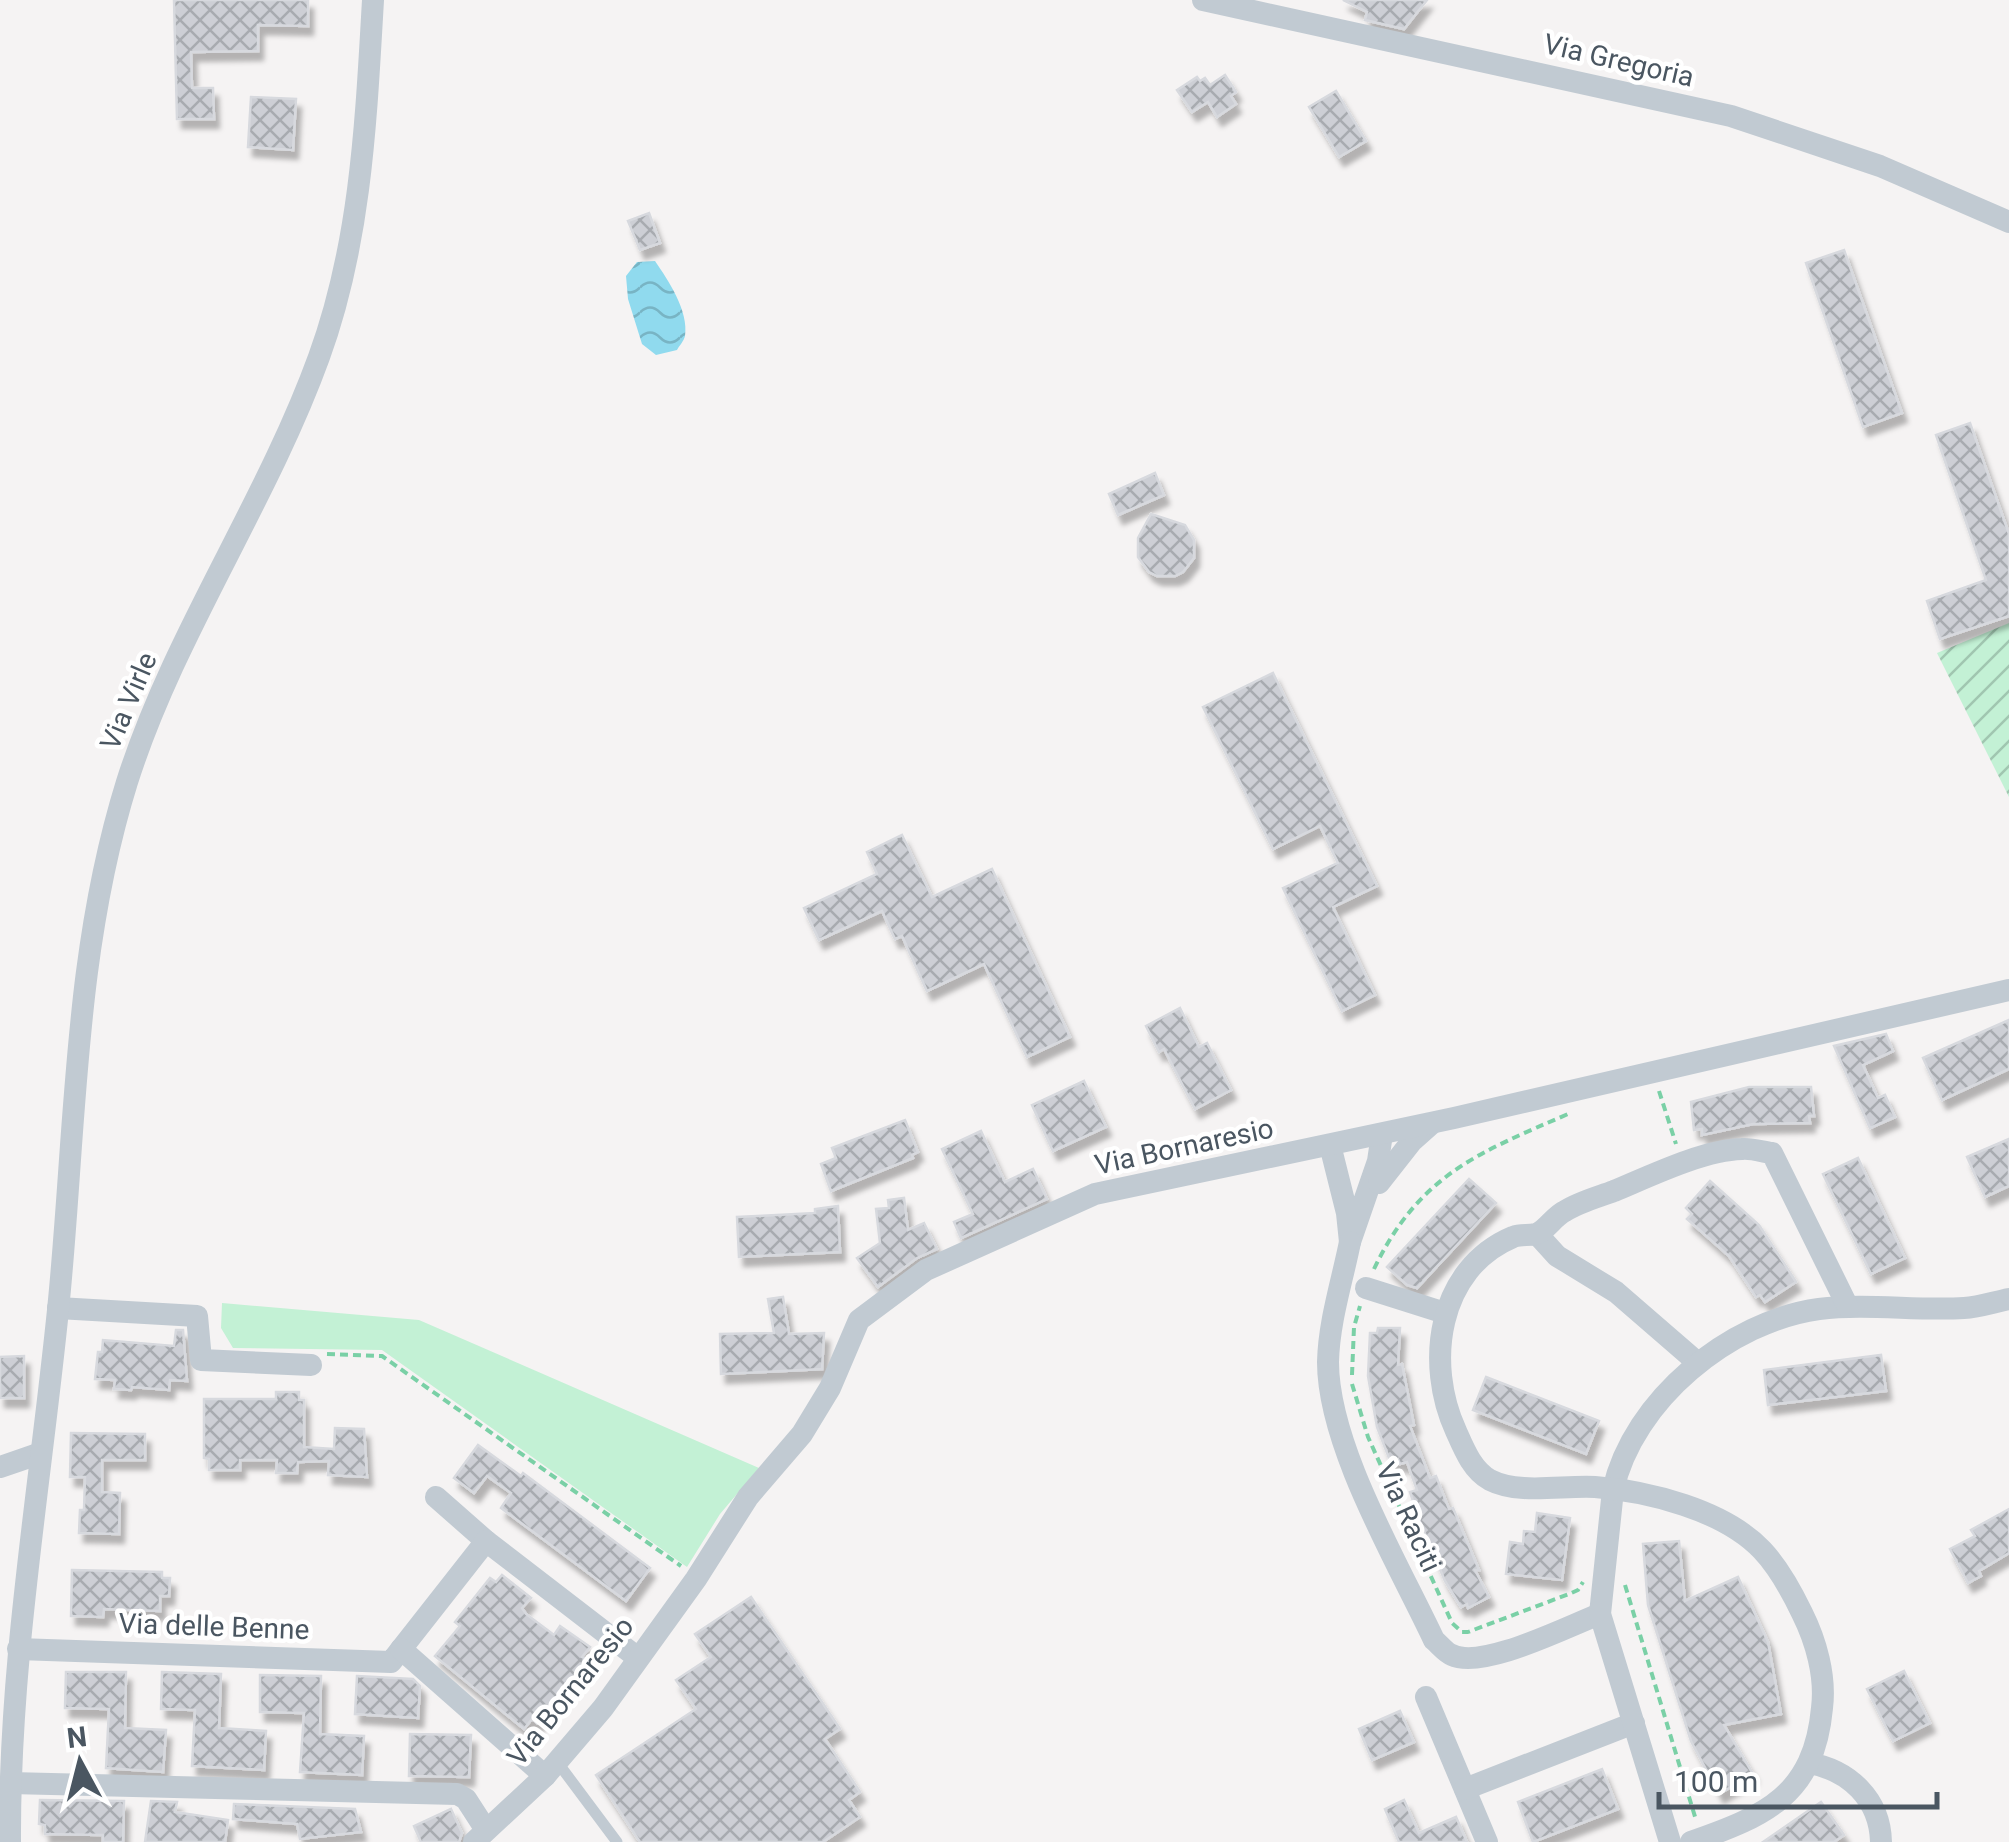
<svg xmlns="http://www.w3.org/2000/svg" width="2009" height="1842" font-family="Roboto,sans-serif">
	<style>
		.grass { fill: #c3f1d5 }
		.garden { fill: url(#garden-furrows) }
		.water { fill: url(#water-waves) }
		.building { fill: url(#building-cross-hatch); stroke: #d7d9de; stroke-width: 2.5; filter: url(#shadow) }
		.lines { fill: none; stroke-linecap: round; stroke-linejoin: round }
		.path { stroke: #7ad0a6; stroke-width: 4; stroke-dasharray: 8 5; stroke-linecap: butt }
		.service { stroke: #c1cad2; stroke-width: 11 }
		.minor { stroke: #c1cad2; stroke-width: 22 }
		.labels { text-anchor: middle; stroke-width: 9; stroke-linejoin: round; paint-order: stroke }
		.street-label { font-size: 28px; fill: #4a5661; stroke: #fff }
	</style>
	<defs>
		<pattern id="garden-furrows" width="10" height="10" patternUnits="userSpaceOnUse" patternTransform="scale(2.5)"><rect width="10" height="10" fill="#c3f1d5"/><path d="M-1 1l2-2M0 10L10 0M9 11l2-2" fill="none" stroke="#a0c6b0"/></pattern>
		<pattern id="water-waves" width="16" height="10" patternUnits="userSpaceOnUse" patternTransform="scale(2.5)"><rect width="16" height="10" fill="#90daee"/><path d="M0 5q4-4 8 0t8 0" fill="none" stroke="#78b4c4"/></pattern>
		<pattern id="building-cross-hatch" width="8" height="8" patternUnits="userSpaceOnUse" patternTransform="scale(2.5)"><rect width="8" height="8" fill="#cdcfd5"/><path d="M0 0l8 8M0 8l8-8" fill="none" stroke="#a8abb0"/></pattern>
		<filter id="shadow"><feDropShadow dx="5" dy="9" stdDeviation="2.5" flood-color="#0004"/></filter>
	</defs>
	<rect width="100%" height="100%" fill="#f5f3f3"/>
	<polygon class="grass" points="222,1303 419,1320 759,1468 720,1514 687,1567 382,1350 233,1348 221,1328"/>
	<polygon class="garden" points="2009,623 2009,797 1937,653"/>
	<path class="water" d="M655,261C668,280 689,311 685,336C684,341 679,346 677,350L656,355L642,344L628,299L626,276L637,262Z"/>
	<g class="building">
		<polygon points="174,0 308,0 308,26 258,25 258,51 191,52 192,88 213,88 214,119 177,119"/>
		<polygon points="1343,0 1427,0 1404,29 1365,20 1367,12"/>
		<polygon points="1225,75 1236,92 1231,96 1236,104 1217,117 1208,102 1192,112 1177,90 1197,77 1200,81 1205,78 1210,85"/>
		<polygon points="1336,91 1366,141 1339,157 1309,107"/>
		<polygon points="251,97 296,99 293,150 248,147"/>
		<polygon points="649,213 660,243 640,250 628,221"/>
		<polygon points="1844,250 1902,413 1863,427 1806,263"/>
		<polygon points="1970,423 2009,534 2009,616 1940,639 1927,601 1986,580 1936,435"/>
		<polygon points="1155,473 1164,495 1118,515 1109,494"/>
		<polygon points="1151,514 1185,525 1194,540 1194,558 1183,572 1175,576 1157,576 1149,572 1138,557 1138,538"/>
		<polygon points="1273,673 1377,886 1333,907 1375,995 1342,1011 1283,888 1338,863 1320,826 1273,849 1203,707"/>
		<polygon points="902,835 932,897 992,869 1070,1037 1027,1057 984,964 927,991 902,936 895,939 882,911 819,940 804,908 877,874 867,852"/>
		<polygon points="1180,1008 1199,1047 1207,1043 1231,1090 1195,1109 1164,1049 1159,1052 1146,1026"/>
		<polygon points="2009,1020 2009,1069 1942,1100 1923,1058"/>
		<polygon points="1886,1034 1893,1051 1863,1065 1878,1098 1885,1095 1895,1117 1870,1128 1834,1046"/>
		<polygon points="1084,1081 1106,1127 1053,1151 1032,1105"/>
		<polygon points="1749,1087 1811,1087 1814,1116 1809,1116 1810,1123 1753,1124 1702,1135 1702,1129 1694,1130 1691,1102"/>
		<polygon points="905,1120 918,1152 912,1155 913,1158 831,1191 821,1164 836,1158 832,1148"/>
		<polygon points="981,1131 1005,1182 1033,1169 1047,1199 961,1238 954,1222 973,1214 942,1149"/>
		<polygon points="2009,1139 2009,1186 1985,1197 1967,1157"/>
		<polygon points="1858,1158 1905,1258 1871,1274 1823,1174"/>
		<polygon points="1469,1179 1496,1203 1417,1288 1407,1285 1387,1267"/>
		<polygon points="1710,1181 1759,1225 1796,1282 1765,1302 1760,1295 1756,1297 1729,1256 1687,1219 1692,1214 1686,1208"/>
		<polygon points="904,1198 908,1230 924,1223 937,1249 917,1258 878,1287 857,1258 880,1243 876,1209 889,1208 888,1200"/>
		<polygon points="838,1206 840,1252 739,1257 737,1217 815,1213 815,1209"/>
		<polygon points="783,1297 789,1334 824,1333 822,1369 721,1374 720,1334 774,1333 768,1299"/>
		<polygon points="1378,1328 1400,1328 1398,1365 1402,1364 1414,1425 1410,1426 1430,1478 1436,1476 1449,1509 1453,1508 1479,1570 1475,1570 1489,1597 1468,1608 1467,1604 1461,1607 1445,1581 1420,1522 1410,1492 1417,1490 1407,1462 1400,1464 1398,1459 1391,1463 1377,1427 1368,1376 1370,1333 1377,1333"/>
		<polygon points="176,1330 183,1330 187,1381 170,1380 169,1390 132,1387 131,1390 114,1389 115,1380 95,1379 98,1352 102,1352 103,1340 174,1346"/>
		<polygon points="1881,1355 1886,1391 1768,1405 1764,1370"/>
		<polygon points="24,1356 24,1398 0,1398 0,1357"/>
		<polygon points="1486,1377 1599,1421 1586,1454 1473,1410"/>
		<polygon points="276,1392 299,1392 299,1400 304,1400 304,1447 334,1449 335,1428 364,1429 367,1477 328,1475 329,1461 298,1462 297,1473 276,1473 277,1460 240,1460 240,1470 209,1470 209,1459 204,1458 204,1399 276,1399"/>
		<polygon points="71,1433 145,1434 145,1460 102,1460 102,1492 120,1493 119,1534 79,1533 80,1510 84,1510 85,1477 70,1477"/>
		<polygon points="478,1445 521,1476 523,1473 650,1568 626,1601 501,1508 511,1493 487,1476 474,1493 454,1478"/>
		<polygon points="2009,1509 2009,1553 1979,1571 1981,1576 1968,1583 1950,1549 1975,1536 1971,1530"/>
		<polygon points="1537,1513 1570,1518 1562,1580 1506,1574 1510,1542 1523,1544 1524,1531 1535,1532"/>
		<polygon points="1679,1541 1685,1601 1738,1577 1768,1642 1781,1714 1724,1725 1753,1774 1719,1794 1691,1741 1648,1605 1643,1544"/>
		<polygon points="72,1570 162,1572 162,1578 170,1578 169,1596 160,1596 160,1611 104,1609 103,1617 71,1616"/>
		<polygon points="502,1575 531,1598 522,1608 526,1614 554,1635 560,1626 590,1647 582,1657 587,1660 566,1689 537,1723 532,1719 524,1729 435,1656 460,1626 455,1622 490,1578 496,1582"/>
		<polygon points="751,1597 840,1729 825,1739 860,1792 849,1800 860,1817 823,1842 640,1842 596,1775 696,1709 676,1680 711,1657 695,1634"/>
		<polygon points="1904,1671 1930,1723 1893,1741 1867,1689"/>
		<polygon points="66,1672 126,1672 125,1728 166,1730 163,1772 106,1768 109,1709 65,1708"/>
		<polygon points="162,1672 221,1674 219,1728 266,1731 264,1770 192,1766 195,1710 161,1709"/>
		<polygon points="260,1675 321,1676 320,1734 364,1736 362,1775 300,1772 304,1713 260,1712"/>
		<polygon points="357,1676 413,1679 420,1686 418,1718 355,1714"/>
		<polygon points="1400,1711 1414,1742 1372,1760 1359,1729"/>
		<polygon points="410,1734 471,1735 469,1777 409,1776"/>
		<polygon points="1602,1769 1618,1809 1533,1842 1518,1802"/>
		<polygon points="40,1800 124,1801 123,1842 103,1842 103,1835 45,1834 45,1825 39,1824"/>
		<polygon points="1404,1800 1419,1833 1456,1817 1467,1842 1399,1842 1385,1809"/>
		<polygon points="151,1801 177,1802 175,1812 228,1820 225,1842 145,1842"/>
		<polygon points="1821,1802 1844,1835 1834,1842 1763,1842"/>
		<polygon points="234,1804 355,1809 361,1832 300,1839 297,1824 233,1819"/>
		<polygon points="451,1809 462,1833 459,1842 421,1842 414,1826"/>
	</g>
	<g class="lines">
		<g class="path">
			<polyline points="1659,1091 1676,1144"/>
			<path d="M1374,1269C1419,1175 1478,1153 1568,1114"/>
			<polyline points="327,1354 382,1356 681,1566"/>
			<polyline points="1352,1375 1354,1327 1360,1306"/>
			<polyline points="1352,1384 1368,1437 1452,1623 1462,1632 1468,1632 1569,1594 1578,1590 1583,1582"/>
			<polyline points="1625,1585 1696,1820"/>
		</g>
		<polyline class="service" points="558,1763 617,1842"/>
		<g class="minor">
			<polyline points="1203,0 1731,116 1880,166 2009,222"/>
			<polyline points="1330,1145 1347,1213 1350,1242 1378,1161 1382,1134"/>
			<polyline points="1379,1183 1412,1141 1430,1125"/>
			<polyline points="1537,1234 1557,1256 1616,1292 1698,1363"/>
			<path d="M1350,1242C1342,1282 1329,1321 1328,1362C1328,1446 1398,1563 1434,1640C1439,1644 1446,1653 1452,1655C1483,1670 1568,1626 1600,1614"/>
			<polyline points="1366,1288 1445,1313"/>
			<polyline points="58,1308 197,1316 201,1360 311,1365"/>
			<polyline points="0,1467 41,1453"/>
			<polyline points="436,1497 486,1541"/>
			<polyline points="18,1649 391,1662 486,1541 638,1658"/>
			<polyline points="401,1649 545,1776"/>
			<polyline points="1426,1697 1487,1842"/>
			<path d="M1809,1763C1849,1770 1880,1799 1881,1842"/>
			<polyline points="10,1783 457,1794 466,1799 486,1830"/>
			<polyline points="1465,1789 1634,1723"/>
			<path d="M10,1842C9,1663 40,1488 58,1310C76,1132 73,955 127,782C174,634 266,503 319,357C361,242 366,121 373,0"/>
			<polyline points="474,1842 545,1776 603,1708 696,1579 748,1497 802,1434 830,1388 859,1320 926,1270 1095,1194 1454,1118 2009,990"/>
			<path d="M1670,1842L1600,1614L1613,1490C1633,1400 1730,1321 1819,1309C1867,1303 1916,1311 1964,1308C1979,1307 1994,1302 2009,1299"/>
			<path d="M1691,1842C1766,1816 1814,1795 1822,1708C1826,1676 1816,1641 1802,1613C1791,1590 1779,1568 1762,1550C1724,1510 1648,1491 1595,1487C1563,1485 1519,1495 1490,1480C1472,1470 1464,1449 1456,1431C1425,1364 1437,1269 1513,1237C1521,1234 1528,1236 1536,1234C1546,1231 1554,1216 1565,1211C1579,1202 1598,1197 1614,1191C1650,1176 1703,1150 1742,1149C1752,1148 1763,1152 1772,1153L1848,1307"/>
		</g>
	</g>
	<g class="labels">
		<g class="street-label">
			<text transform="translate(1619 60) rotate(13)" y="10">Via Gregoria</text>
			<text transform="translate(128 701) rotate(-67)" y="10">Via Virle</text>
			<text transform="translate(1184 1146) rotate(-12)" y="10">Via Bornaresio</text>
			<text transform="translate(1409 1517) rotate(65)" y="10">Via Raciti</text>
			<text transform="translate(214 1626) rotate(2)" y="10">Via delle Benne</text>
			<text transform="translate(570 1691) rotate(-51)" y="10">Via Bornaresio</text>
		</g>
	</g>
	<g transform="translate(80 1762) rotate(353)" stroke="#ffffff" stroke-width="8" paint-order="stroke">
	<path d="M0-8L18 38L0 25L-18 38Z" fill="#4a5661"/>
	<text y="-15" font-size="28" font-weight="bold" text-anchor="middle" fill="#4a5661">N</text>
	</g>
	<path d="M1659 1792v15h278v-15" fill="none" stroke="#4a5661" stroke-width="5"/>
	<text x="1674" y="1792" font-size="30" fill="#4a5661" stroke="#ffffff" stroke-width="8" paint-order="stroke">100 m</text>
</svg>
